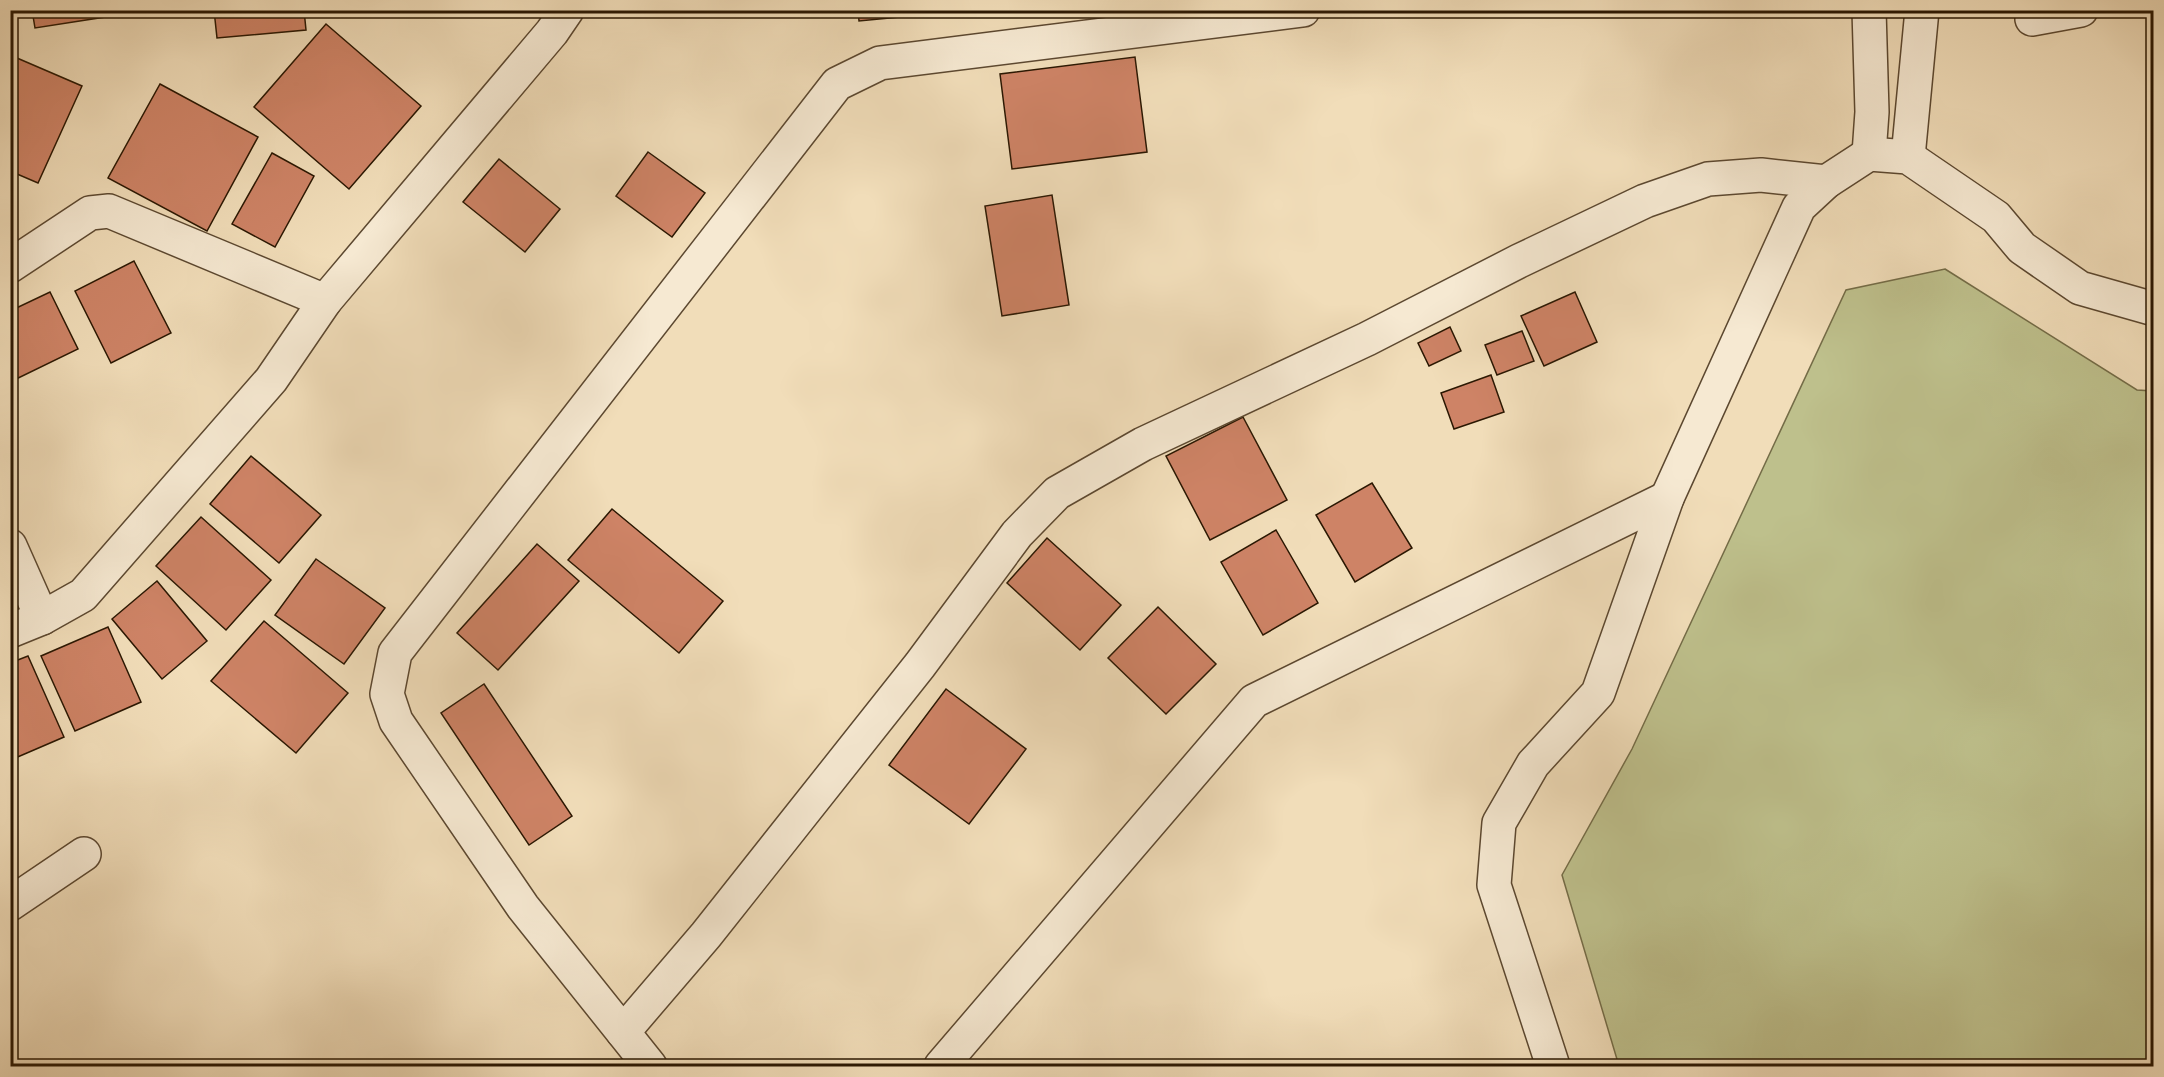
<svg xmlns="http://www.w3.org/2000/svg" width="2164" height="1077" font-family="'IM FELL English',serif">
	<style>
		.green { fill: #bec08c; stroke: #746c47; stroke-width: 1.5 }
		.building { fill: #ce8366; stroke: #2a1702; stroke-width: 1.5 }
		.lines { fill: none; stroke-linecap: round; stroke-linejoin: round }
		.minor-casing { stroke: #5c4830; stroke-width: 36 }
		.tertiary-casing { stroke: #5c4830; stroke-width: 36 }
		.minor { stroke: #f6e9d2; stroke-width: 33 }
		.tertiary { stroke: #f6e9d2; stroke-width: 33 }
	</style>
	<rect width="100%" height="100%" fill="#f1ddb9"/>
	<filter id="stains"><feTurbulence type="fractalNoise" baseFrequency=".00333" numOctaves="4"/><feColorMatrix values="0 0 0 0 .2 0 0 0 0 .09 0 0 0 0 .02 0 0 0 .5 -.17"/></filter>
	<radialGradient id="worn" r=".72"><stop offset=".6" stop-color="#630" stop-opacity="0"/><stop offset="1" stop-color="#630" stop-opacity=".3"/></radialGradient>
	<polygon class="green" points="1945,269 2137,390 2153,391 2153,1066 1619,1066 1562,875 1632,749 1846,290"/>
	<g class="building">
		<polygon points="32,10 118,10 118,15 35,28"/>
		<polygon points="214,10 304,10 306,30 217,38"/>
		<polygon points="858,10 910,10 910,16 859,21"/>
		<polygon points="1026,10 1067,10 1026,16"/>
		<polygon points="326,24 421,106 349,189 254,107"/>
		<polygon points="10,55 82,86 38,183 10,171"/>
		<polygon points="1135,57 1147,152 1012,169 1000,74"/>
		<polygon points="160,84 258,137 207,231 108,178"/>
		<polygon points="648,152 705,193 672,237 616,196"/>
		<polygon points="272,153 314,176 275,247 232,224"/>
		<polygon points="499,159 560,209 525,252 463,202"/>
		<polygon points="1052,195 1069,305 1002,316 985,206"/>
		<polygon points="134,261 171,333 111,363 75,291"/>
		<polygon points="50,292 78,349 10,382 10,311"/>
		<polygon points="1575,292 1597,342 1544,366 1521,316"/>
		<polygon points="1450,327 1461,351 1429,366 1418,343"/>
		<polygon points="1522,331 1534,361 1497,375 1485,345"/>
		<polygon points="1491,375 1504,412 1454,429 1441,393"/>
		<polygon points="1243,417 1287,500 1210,540 1166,456"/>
		<polygon points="251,456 321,515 279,563 210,504"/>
		<polygon points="1372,483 1412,548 1355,582 1316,515"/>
		<polygon points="612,509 723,601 679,653 568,560"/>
		<polygon points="201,517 271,580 226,630 156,566"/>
		<polygon points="1276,530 1318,603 1263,635 1221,562"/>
		<polygon points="1047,538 1121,605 1080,650 1007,583"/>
		<polygon points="537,544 579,581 498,670 457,633"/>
		<polygon points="316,559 385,608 344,664 275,615"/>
		<polygon points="157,581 207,641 162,679 112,619"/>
		<polygon points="1158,607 1216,664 1166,714 1108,658"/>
		<polygon points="264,621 348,693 296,753 211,681"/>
		<polygon points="108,627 141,702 75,731 41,656"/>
		<polygon points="28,656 64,737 13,759 10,753 10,663"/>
		<polygon points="484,684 572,816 529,845 441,713"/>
		<polygon points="946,689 1026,749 969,824 889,765"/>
	</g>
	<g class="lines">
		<g class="minor-casing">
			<g id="minor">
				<polyline points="2032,19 2081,10"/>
				<polyline points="1869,154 1872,112 1869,10"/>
				<polyline points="1908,157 1922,10"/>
				<polyline points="10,266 90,213 109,211 325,301"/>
				<polyline points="10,546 42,618"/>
				<polyline points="10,631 42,618 83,595 271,380 325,301 552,32 567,10"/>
				<polyline points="10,904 84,854"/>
				<polyline points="623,1032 706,935 920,665 1017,534 1057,493 1143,444 1367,339 1519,261 1645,201 1708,179 1761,175 1826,182"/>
				<polyline points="650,1066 523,907 396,721 387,694 395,653 837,84 880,63 1303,10"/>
			</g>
		</g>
		<g class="tertiary-casing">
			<g id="tertiary">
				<polyline points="941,1066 1254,701 1667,498"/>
				<polyline points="1553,1066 1494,885 1499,823 1533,764 1598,693 1667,498 1799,207 1826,182 1869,154 1908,157 1996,217 2022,248 2080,288 2154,309"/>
			</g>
		</g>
		<use href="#minor" class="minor"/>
		<use href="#tertiary" class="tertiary"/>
	</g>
	<rect width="2164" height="1077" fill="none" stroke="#f1ddb9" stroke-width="36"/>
	<rect x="12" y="12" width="2140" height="1053" fill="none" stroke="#2a1702" stroke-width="3"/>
	<rect x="18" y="18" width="2128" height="1041" fill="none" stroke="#2a1702" stroke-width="1.5"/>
	<rect width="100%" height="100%" filter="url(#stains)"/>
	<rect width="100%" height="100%" fill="url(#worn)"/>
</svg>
